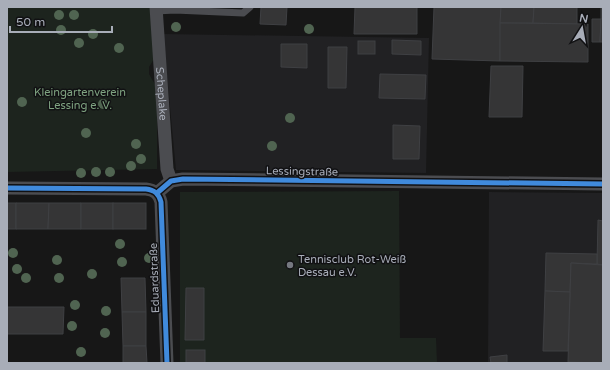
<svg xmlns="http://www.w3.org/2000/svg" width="610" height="370" font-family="'Varela Round',sans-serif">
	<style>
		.built { fill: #212123 }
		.green { fill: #1d241e }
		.building { fill: #353536; stroke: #3f4043 }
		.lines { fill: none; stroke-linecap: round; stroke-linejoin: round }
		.service { stroke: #4b4c50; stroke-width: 7 }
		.minor { stroke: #4b4c50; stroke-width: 13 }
		.cycleway-casing { stroke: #111113; stroke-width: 8 }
		.cycleway { stroke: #408adc; stroke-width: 5 }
		.tree { fill: #506451 }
		.poi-dot { fill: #757880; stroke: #111113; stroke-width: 1.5 }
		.labels { text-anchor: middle; stroke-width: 3; stroke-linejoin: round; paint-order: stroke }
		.park-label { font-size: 11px; fill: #7fa381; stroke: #111113 }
		.street-label { font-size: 11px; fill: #a8adb8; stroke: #111113 }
		.poi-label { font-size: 11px; fill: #a8adb8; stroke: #111113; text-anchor: start }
	</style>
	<rect width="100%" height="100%" fill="#171717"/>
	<g class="built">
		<polygon points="163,34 429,38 426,173 176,170"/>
		<polygon points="489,192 603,193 603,363 488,363"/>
	</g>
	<g class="green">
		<polygon points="7,7 150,7 154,59 149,67 149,74 157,88 157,169 7,172"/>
		<polygon points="399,191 400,338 436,338 437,363 180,363 180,192"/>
	</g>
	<g class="building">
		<polygon points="261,7 287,7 286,25 260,24"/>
		<polygon points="355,7 417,7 417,34 354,34"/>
		<polygon points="434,7 501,7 500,61 432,59"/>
		<polygon points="501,7 534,7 533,23 500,23"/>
		<polygon points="534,7 577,7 577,24 533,23"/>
		<rect x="601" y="7" width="2" height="12"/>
		<polygon points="592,19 601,19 600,42 592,42"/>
		<polygon points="601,19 603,19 603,42 600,42"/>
		<polygon points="500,23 588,24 588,62 500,61"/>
		<polygon points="392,40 421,41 421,55 392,54"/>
		<rect x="358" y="41" width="17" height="13"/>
		<polygon points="281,44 307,44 307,68 281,67"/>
		<polygon points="328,47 347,47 346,88 328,88"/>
		<polygon points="491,66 523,66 522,117 489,117"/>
		<polygon points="380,74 426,75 425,99 379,98"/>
		<polygon points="393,125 420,126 419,159 393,159"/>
		<rect x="7" y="203" width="9" height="26"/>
		<polygon points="16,203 49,203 48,229 16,229"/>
		<polygon points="49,203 81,203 81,229 48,229"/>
		<rect x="81" y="203" width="32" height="26"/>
		<rect x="113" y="203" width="33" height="26"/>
		<polygon points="598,220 603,221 603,265 597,264"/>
		<polygon points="546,253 597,254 597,264 571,263 570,292 545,291"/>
		<polygon points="571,263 603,265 603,363 568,362"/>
		<polygon points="121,278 145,278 146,312 122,312"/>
		<polygon points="186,288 204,288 204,340 185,340"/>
		<polygon points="545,291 570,292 568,351 543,351"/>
		<polygon points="7,307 64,307 63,334 7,334"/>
		<polygon points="122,312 146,312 146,346 123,346"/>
		<polygon points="123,346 146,346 147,363 123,363"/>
		<rect x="186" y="350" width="19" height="13"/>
		<polygon points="507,355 507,363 491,363 490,357"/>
	</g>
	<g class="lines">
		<polyline class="service" points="156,11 175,10 243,13 250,7"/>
		<g class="minor">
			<path id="s1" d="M156,7L167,169L171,181"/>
			<path d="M7,188L146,189C155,190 159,194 161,202L167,363"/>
			<polyline points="157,193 171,181 183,179 603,184"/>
		</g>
		<g class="cycleway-casing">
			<g id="cycleway">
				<path d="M7,188L146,189C155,190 159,194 161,202L167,363"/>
				<polyline points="157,193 171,181 183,179 603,184"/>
			</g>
		</g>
		<use href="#cycleway" class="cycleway"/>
	</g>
	<g class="tree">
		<circle cx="59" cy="15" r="5"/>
		<circle cx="74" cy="15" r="5"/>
		<circle cx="176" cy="27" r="5"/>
		<circle cx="309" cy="29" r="5"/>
		<circle cx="61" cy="30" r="5"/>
		<circle cx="93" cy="34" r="5"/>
		<circle cx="79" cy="43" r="5"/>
		<circle cx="119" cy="48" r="5"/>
		<circle cx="22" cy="102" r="5"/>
		<circle cx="103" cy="104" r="5"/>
		<circle cx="290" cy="118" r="5"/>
		<circle cx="86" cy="133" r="5"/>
		<circle cx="136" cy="144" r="5"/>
		<circle cx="272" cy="146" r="5"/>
		<circle cx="141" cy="159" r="5"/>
		<circle cx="131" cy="166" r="5"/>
		<circle cx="96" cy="172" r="5"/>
		<circle cx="110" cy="172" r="5"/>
		<circle cx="81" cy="173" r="5"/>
		<circle cx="120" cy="244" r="5"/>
		<circle cx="13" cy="253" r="5"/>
		<circle cx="149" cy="258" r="5"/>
		<circle cx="57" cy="260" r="5"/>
		<circle cx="122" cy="262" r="5"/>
		<circle cx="17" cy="269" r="5"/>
		<circle cx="92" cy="274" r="5"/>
		<circle cx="26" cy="278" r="5"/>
		<circle cx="59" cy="278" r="5"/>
		<circle cx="75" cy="305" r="5"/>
		<circle cx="106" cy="311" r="5"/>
		<circle cx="72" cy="326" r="5"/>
		<circle cx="105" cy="333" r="5"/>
		<circle cx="81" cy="352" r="5"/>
	</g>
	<circle class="poi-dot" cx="290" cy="265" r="4"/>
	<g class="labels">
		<g class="park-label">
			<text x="80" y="96">Kleingartenverein<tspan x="80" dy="13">Lessing e. V.</tspan></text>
		</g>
		<g class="street-label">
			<text dy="4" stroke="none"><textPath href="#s1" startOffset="87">Scheplake</textPath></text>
			<text transform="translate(302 171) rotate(1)" y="4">Lessingstraße</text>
			<text transform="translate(154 278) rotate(-92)" y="4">Eduardstraße</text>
		</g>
		<g class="poi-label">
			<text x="298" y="263">Tennisclub Rot-Weiß<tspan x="298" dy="13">Dessau e.V.</tspan></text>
		</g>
	</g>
	<rect width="610" height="370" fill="none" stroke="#a8adb8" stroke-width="16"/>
	<g transform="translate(582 28) rotate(11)" stroke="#111113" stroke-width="3" paint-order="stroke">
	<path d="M0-3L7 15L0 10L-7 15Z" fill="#a8adb8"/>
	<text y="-6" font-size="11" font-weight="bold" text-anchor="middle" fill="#a8adb8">N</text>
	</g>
	<path d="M10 26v6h102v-6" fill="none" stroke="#a8adb8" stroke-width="2"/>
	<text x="16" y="26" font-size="12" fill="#a8adb8" stroke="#111113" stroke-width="3" paint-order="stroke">50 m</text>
</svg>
